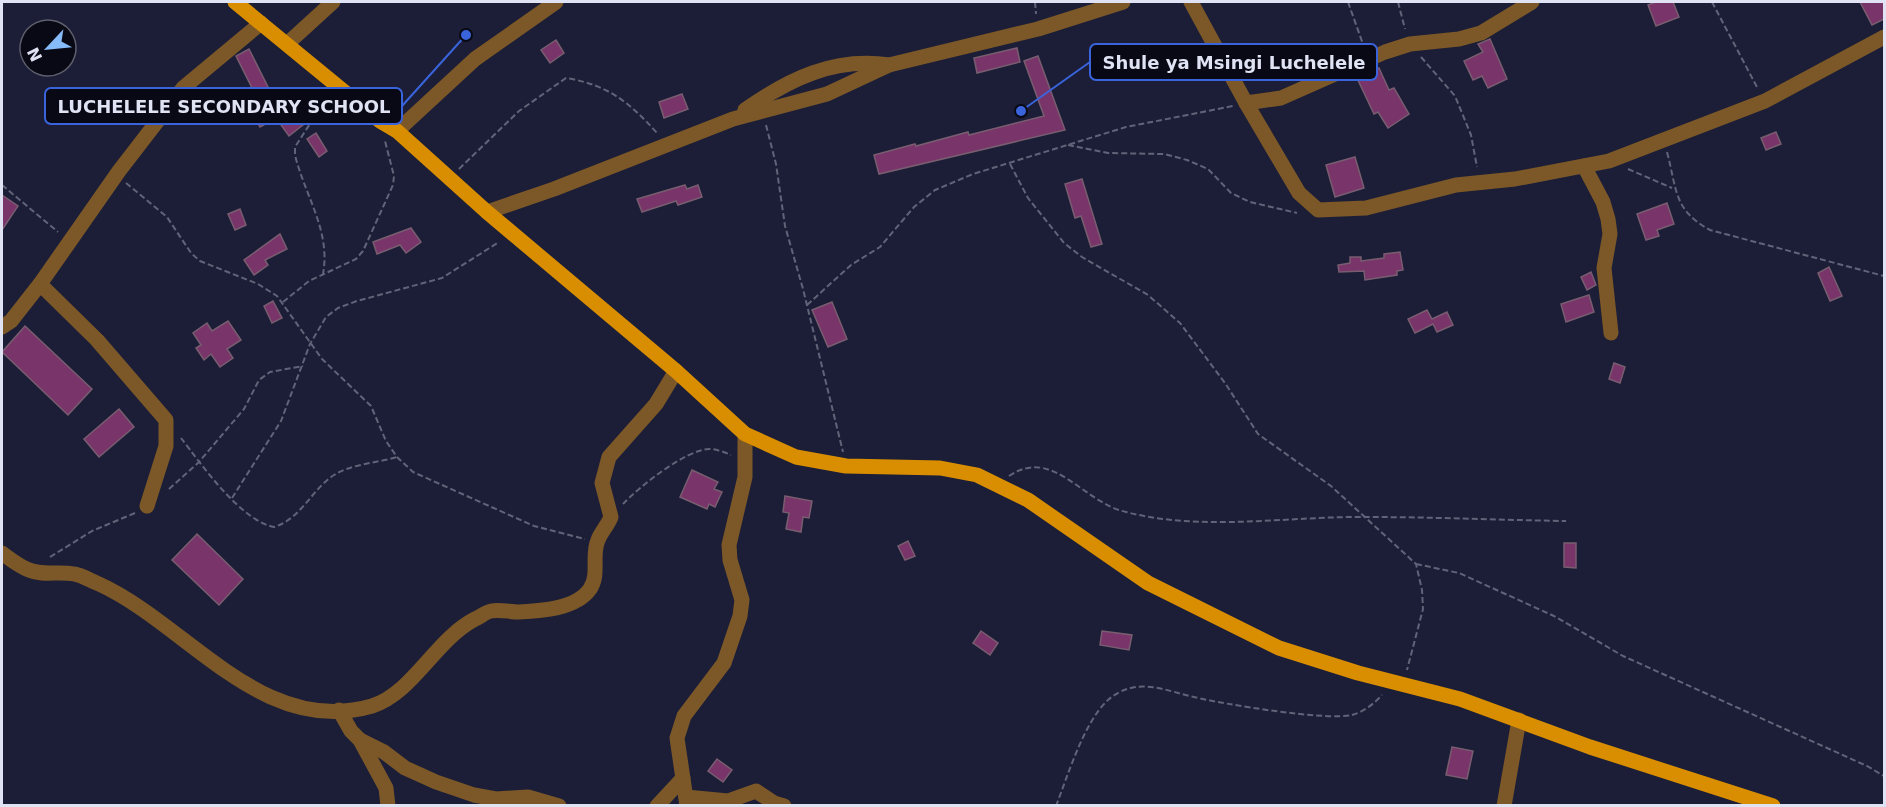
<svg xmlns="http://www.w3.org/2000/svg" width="1886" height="807" font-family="'DejaVu Sans',sans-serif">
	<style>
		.building { fill: #79356a; stroke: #785d70; stroke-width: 1.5 }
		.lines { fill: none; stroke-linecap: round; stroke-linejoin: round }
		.path { stroke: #606479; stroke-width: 2; stroke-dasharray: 6 3; stroke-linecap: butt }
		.minor { stroke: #7c5828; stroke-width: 15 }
		.major { stroke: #d88e00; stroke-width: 15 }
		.leader { fill: none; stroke: #3a64dc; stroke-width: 2 }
		.callout-dot { fill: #3a64dc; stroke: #080914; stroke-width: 2 }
		.callout { fill: #080914; stroke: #3a64dc; stroke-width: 2 }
		.callout-label { font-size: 18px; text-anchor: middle; font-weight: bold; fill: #dfe3f3 }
	</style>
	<rect width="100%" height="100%" fill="#1b1e36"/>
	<g class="building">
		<polygon points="1656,2 1673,2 1679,17 1656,26 1648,5"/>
		<polygon points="1860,2 1884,2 1884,19 1872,25"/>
		<polygon points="1490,39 1507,79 1488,88 1482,76 1473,80 1464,61 1483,52 1478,44"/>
		<polygon points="556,40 564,53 550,63 541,50"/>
		<polygon points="1017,48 1020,62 977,73 974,58"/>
		<polygon points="249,49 282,115 260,127 241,93 252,88 236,56"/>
		<polygon points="1038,56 1065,130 879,174 874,155 915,144 916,146 968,132 969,135 1044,116 1024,61"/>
		<polygon points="1379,68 1389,90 1394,88 1409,114 1388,128 1378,112 1374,114 1357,78"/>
		<polygon points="682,94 688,109 664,118 659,102"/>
		<polygon points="296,113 304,124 289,136 281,125"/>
		<polygon points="1776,132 1781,144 1766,150 1761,138"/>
		<polygon points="316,133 327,151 319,157 307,139"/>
		<polygon points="1355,157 1364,188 1335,197 1326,165"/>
		<polygon points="1082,179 1102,244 1091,247 1081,216 1075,218 1065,184"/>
		<polygon points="685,185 687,189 698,185 702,197 678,205 676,201 642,212 637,199"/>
		<polygon points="2,195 18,206 2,230"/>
		<polygon points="1667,203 1674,224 1657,230 1659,236 1646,240 1637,214"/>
		<polygon points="240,209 246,225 235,230 228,214"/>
		<polygon points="411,228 421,242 406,253 400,245 377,254 373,242"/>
		<polygon points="280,234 287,249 265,260 268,265 254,275 244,260"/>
		<polygon points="1400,252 1403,270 1397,271 1397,275 1365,280 1364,271 1339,272 1338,265 1350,263 1350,257 1361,257 1361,261 1384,258 1384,254"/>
		<polygon points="1829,267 1842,296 1830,301 1818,273"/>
		<polygon points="1591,272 1596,285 1587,290 1581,277"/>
		<polygon points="1589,295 1594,312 1566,322 1561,304"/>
		<polygon points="273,301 282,318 272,323 264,306"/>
		<polygon points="832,302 847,339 828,347 812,310"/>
		<polygon points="1427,310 1432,319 1447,312 1453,325 1437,332 1433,324 1415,333 1408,319"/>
		<polygon points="228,321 241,340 227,349 233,358 220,367 211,354 204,360 196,348 201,345 193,333 207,323 212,331"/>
		<polygon points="25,326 92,389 68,415 2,352"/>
		<polygon points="1614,363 1625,367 1620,383 1609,379"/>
		<polygon points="119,409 134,427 99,457 84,439"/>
		<polygon points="692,470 718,482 714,489 722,492 715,507 709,504 707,509 680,497"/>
		<polygon points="785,496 812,501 809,518 803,517 801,532 786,529 789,513 783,512"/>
		<polygon points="197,534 243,579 219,605 172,560"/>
		<polygon points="908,541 915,556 905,560 898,546"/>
		<polygon points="1564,543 1576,543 1576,568 1564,567"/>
		<polygon points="981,631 998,643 990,655 973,643"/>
		<polygon points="1102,631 1132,635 1129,650 1100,645"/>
		<polygon points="1452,747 1473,751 1467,779 1446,775"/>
		<polygon points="717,759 732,770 723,782 708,771"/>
	</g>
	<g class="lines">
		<g class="path">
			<polyline points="1035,2 1036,14"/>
			<polyline points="1348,2 1364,47"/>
			<polyline points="1398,2 1405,29"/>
			<polyline points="1712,2 1758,89"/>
			<polyline points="1421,57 1455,96 1471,135 1477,167"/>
			<path d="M318,91L315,116L295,147V155C305,196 331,231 323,274"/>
			<polyline points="766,125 776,164 785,226 803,289 843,452"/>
			<polyline points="1068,145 1108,153 1164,154 1187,160 1208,169 1231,193 1250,202 1297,213"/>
			<path d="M1667,152C1677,189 1673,210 1710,230L1884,276"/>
			<polyline points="1010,164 1028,198 1064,243 1082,257 1148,295 1180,323 1225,383 1258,434 1331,486 1416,564 1422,590 1423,609 1407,670"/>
			<path d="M459,169L519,111L566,78C609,85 630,103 658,134"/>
			<polyline points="1628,169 1672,188"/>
			<polyline points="126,183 167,217 191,253 200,261 258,284 277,296 322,359 371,406 386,441 397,457 413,472 534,526 585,539"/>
			<polyline points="2,185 58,232"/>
			<polyline points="283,302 309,281 356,259 363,251 393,185 394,176 385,141"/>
			<polyline points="807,305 851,265 880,247 914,207 935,190 973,174 1126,127 1233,106"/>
			<path d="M181,438C201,464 241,521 274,527C301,519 312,489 334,475C351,464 377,463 397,457"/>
			<path d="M1009,476C1053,446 1082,502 1126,512C1204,532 1287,516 1366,517C1433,517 1500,520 1566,521"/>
			<polyline points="169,489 199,462 244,409 259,380 270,372 303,366"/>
			<polyline points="232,498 281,421 310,344 326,317 338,308 357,301 442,278 499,242"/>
			<path d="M623,504C639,487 685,450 709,449C716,449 724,452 731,455"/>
			<polyline points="50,557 92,531 135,513"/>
			<polyline points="1416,564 1459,573 1554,616 1623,656 1867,766 1884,776"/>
			<path d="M1056,806C1068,775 1084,722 1108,700C1136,676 1163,690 1194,697C1222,704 1326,721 1352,715C1363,712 1374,704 1382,695"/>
		</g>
		<g class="minor">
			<polyline points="1191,2 1246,103 1299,193 1318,210 1366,208 1456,185 1515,179 1609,161 1765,101 1884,37"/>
			<polyline points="288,43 333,2"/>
			<polyline points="1246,103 1281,98 1385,52 1410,44 1459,39 1481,33 1532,2"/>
			<path d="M745,110C789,79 834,57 889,65"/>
			<polyline points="397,131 475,59 556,2"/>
			<polyline points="1584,166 1603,202 1608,219 1610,234 1604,268 1611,333"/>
			<polyline points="487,212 554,189 733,119 827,94 889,65 1038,29 1123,2"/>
			<polyline points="40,284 97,340 166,420 166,446 147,506"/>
			<polyline points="2,327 11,321 40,284 119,171 183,88 261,23"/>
			<path d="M2,553C10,559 19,566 29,570C43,576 59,571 74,574C82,575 91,581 99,584C187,624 262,738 372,706C413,693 435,640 475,619C480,617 486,612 491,611C500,609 510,612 519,612C541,611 576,609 590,589C600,574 591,556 598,540C601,532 608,525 611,517L602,483L609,457L656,404L676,371"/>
			<polyline points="339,710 351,731 360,740 384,752 405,768 436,782 474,795 496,799 528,797 559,806"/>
			<polyline points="360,740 386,788 388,806"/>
			<polyline points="686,797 728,801 756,791 774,803 784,806"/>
			<polyline points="657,806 683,778"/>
			<polyline points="687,806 677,738 684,716 724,663 740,616 742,600 730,560 729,545 745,477 745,434"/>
			<polyline points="1504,806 1519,720"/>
		</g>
		<polyline class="major" points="235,2 380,121 397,131 487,212 676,371 745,434 796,457 846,466 940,468 977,475 1028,500 1148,583 1279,648 1358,673 1460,699 1590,747 1773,806"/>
	</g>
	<path class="leader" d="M1021 111L1090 62M466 35L402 106"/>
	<g class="callout-dot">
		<circle cx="1021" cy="111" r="6"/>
		<circle cx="466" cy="35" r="6"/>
	</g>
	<g class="callout">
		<rect x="1090" y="44" width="287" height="36" rx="6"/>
		<rect x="45" y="88" width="357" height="36" rx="6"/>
	</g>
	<g class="callout-label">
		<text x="1234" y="69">Shule ya Msingi Luchelele</text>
		<text x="224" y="113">LUCHELELE SECONDARY SCHOOL</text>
	</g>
	<rect width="1886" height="807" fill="none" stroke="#dfe3f3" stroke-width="6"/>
	<g transform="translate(48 48) rotate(244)"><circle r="28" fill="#080914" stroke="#5e606d" stroke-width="1.5"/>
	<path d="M0-4.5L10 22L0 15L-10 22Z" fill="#86bbfb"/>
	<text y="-9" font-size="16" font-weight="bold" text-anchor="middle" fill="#dfe3f3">N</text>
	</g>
</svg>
